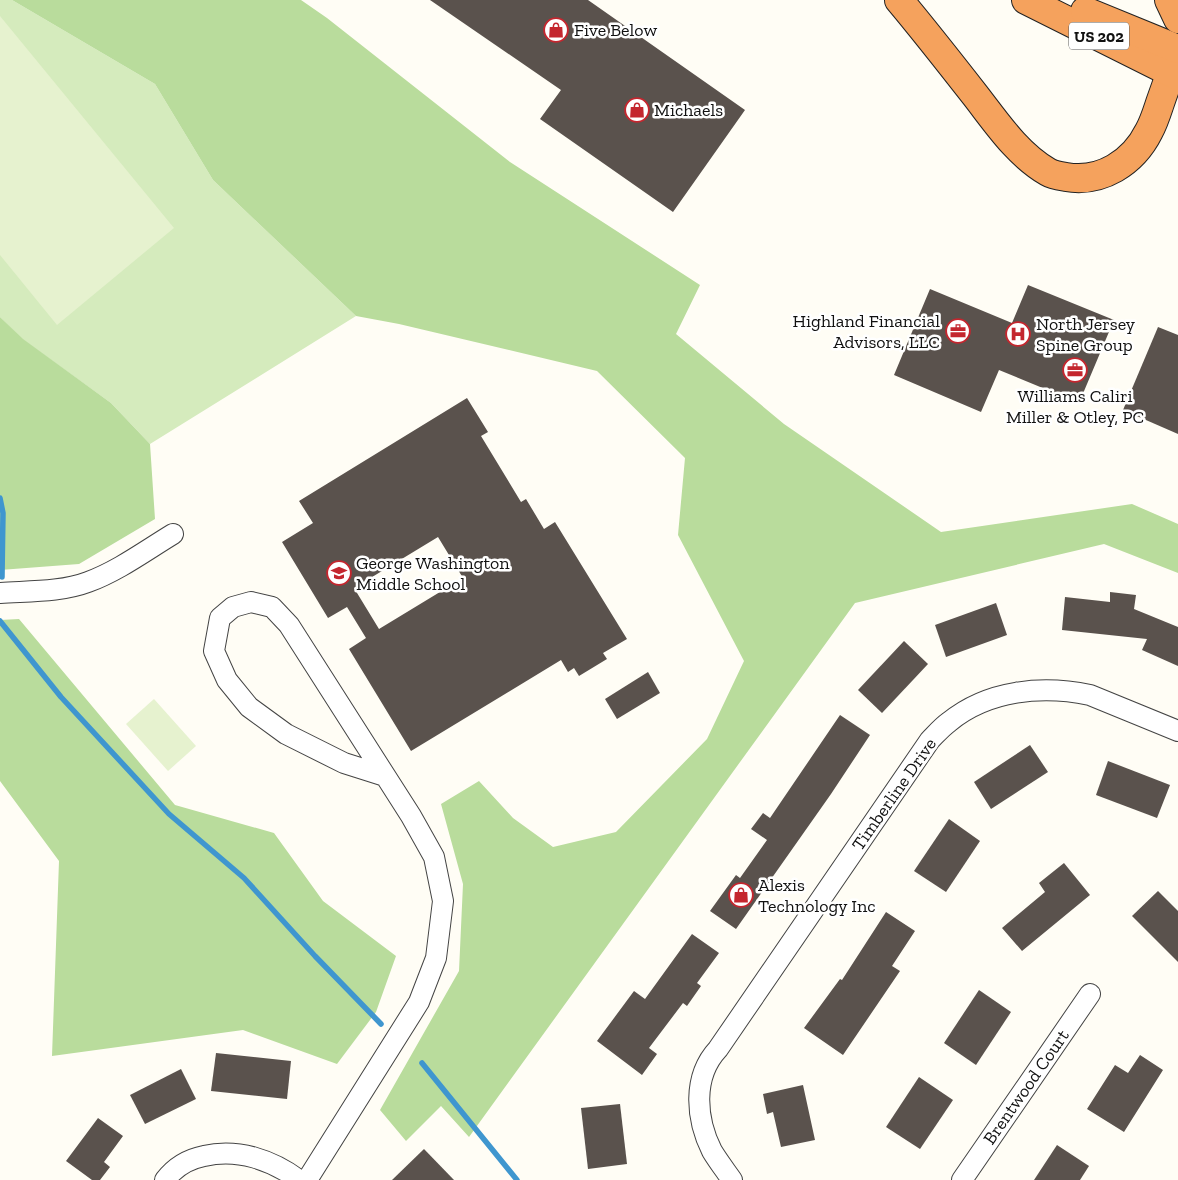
<svg xmlns="http://www.w3.org/2000/svg" width="1178" height="1180" font-family="'Zilla Slab',serif">
	<style>
		.green { fill: #d5ebbd }
		.forest { fill: #b9dc9c }
		.pitch { fill: #e6f2cf }
		.lines { fill: none; stroke-linecap: round; stroke-linejoin: round }
		.stream { stroke: #3f96cf; stroke-width: 5.5 }
		.building { fill: #5a524d; fill-rule: evenodd }
		.minor-casing { stroke: #444; stroke-width: 22 }
		.highway-casing { stroke: #222; stroke-width: 30 }
		.minor { stroke: #fff; stroke-width: 20 }
		.highway { stroke: #f5a25d; stroke-width: 28 }
		.labels { text-anchor: middle; stroke-width: 5; stroke-linejoin: round; paint-order: stroke }
		.shield { fill: #fff; stroke: #585858; stroke-width: 1 }
		.shield-label { font-size: 16px; font-weight: bold; fill: #111 }
		.poi-label { font-size: 18px; fill: #111; stroke: #fff; text-anchor: start }
		.street-label { font-size: 18px; fill: #111; stroke: #fff }
	</style>
	<rect width="100%" height="100%" fill="#fffdf5"/>
	<polygon class="green" points="0,0 12,0 155,84 213,180 356,316 150,444 111,403 22,339 0,317"/>
	<g class="forest">
		<polygon points="12,0 301,0 327,18 510,162 700,285 676,334 784,424 941,532 1132,504 1178,524 1178,573 1104,544 855,603 469,1137 441,1106 406,1141 380,1110 459,971 463,884 441,804 479,781 513,818 553,847 616,832 707,739 744,661 678,535 685,458 597,371 399,324 356,316 213,180 155,84"/>
		<polygon points="0,317 23,339 111,403 150,444 155,519 79,564 0,570"/>
		<polygon points="19,619 175,805 274,833 323,901 396,956 376,1012 337,1064 243,1030 52,1056 59,861 0,781 0,620"/>
	</g>
	<g class="pitch">
		<polygon points="0,16 174,228 57,325 0,255"/>
		<polygon points="154,699 196,746 168,771 126,724"/>
	</g>
	<g class="lines">
		<g class="stream">
			<polyline points="0,498 3,513 2,577"/>
			<polyline points="0,621 61,697 169,814 244,878 315,956 381,1024"/>
			<polyline points="422,1063 517,1180"/>
		</g>
	</g>
	<g class="building">
		<polygon points="430,0 588,0 745,110 673,212 540,119 561,90"/>
		<polygon points="1028,285 1114,320 1079,403 999,370 981,412 894,375 930,289 1012,323"/>
		<polygon points="1158,327 1178,335 1178,434 1123,410"/>
		<path d="M467,398L488,432L481,436L521,502L526,499L544,529L555,522L627,639L603,653L607,659L579,676L574,668L568,672L561,660L411,751L349,649L366,638L347,607L328,618L282,542L313,523L299,501ZM438,537L463,578L379,629L354,588Z"/>
		<polygon points="1110,592 1136,595 1134,609 1178,627 1178,666 1142,650 1147,639 1062,630 1065,597 1110,602"/>
		<polygon points="996,603 1007,635 946,657 935,625"/>
		<polygon points="904,641 928,664 882,713 858,690"/>
		<polygon points="648,672 660,693 617,719 605,699"/>
		<polygon points="840,715 870,735 831,794 736,929 710,911 736,875 740,878 767,840 751,829 763,813 770,818"/>
		<polygon points="1030,745 1048,772 991,809 974,782"/>
		<polygon points="1108,761 1170,785 1157,818 1096,795"/>
		<polygon points="949,819 980,841 946,892 914,871"/>
		<polygon points="1064,863 1090,895 1022,951 1002,928 1045,892 1039,883"/>
		<polygon points="1158,891 1178,911 1178,962 1132,916"/>
		<polygon points="886,912 915,931 892,966 900,971 843,1055 804,1028 840,979 842,980"/>
		<polygon points="692,934 719,953 697,983 701,986 687,1006 683,1003 649,1048 657,1054 642,1075 597,1041 634,991 645,999"/>
		<polygon points="979,990 1011,1012 976,1065 944,1043"/>
		<polygon points="216,1053 291,1061 287,1099 211,1091"/>
		<polygon points="1140,1055 1163,1070 1124,1132 1087,1109 1115,1065 1128,1073"/>
		<polygon points="181,1069 196,1099 145,1124 130,1095"/>
		<polygon points="919,1077 953,1100 920,1149 886,1127"/>
		<polygon points="803,1085 815,1140 781,1147 773,1112 767,1114 763,1094"/>
		<polygon points="620,1104 627,1164 588,1169 581,1108"/>
		<polygon points="98,1118 123,1136 104,1162 110,1167 100,1180 92,1180 66,1161"/>
		<polygon points="1057,1145 1089,1166 1080,1180 1034,1180"/>
		<polygon points="424,1149 454,1180 392,1180"/>
	</g>
	<g class="lines">
		<g class="minor-casing">
			<g id="minor">
				<path d="M0,593C28,591 62,592 88,582C118,571 145,551 173,534"/>
				<path d="M165,1180C175,1167 189,1159 204,1156C238,1148 272,1160 299,1180"/>
				<polyline points="307,1180 419,1002 436,958 443,901 434,857 411,816 289,625 272,607 251,602 233,607 220,618 214,651 227,680 249,707 286,734 344,763 385,776"/>
				<path d="M732,1180C725,1170 718,1161 712,1151C696,1119 692,1077 718,1049L930,740C936,734 942,727 949,722C988,690 1042,685 1090,695L1178,731"/>
				<polyline points="962,1180 1090,994"/>
			</g>
		</g>
		<g class="highway-casing">
			<g id="highway">
				<path d="M899,0C925,31 950,63 975,95C996,122 1017,154 1048,172C1053,175 1060,176 1066,177C1101,183 1133,163 1149,131C1154,122 1157,112 1160,103C1166,86 1172,69 1178,53"/>
				<polyline points="1026,0 1178,76"/>
				<polyline points="1169,0 1178,19"/>
				<polyline points="1085,11 1178,49"/>
			</g>
		</g>
		<use href="#minor" class="minor"/>
		<use href="#highway" class="highway"/>
	</g>
	<defs>
		<g id="shop-ring" transform="scale(1.25)"><circle r="9.5" fill="#fff" stroke="#c4262e" stroke-width="1.5"/><path d="M-5-2.5h2.3a2.7 3.5 0 0 1 5.4 0H5L5.5 6h-11ZM-1.5-2.5h3a1.5 2.3 0 0 0-3 0Z" fill="#c4262e"/></g>
		<g id="office-ring" transform="scale(1.25)"><circle r="9.5" fill="#fff" stroke="#c4262e" stroke-width="1.5"/><path d="M-6-3h4V-5.5h4V-3h4V5H-6ZM-1-4.5V-3h2v-1.5ZM-6 0V1H6V0Z" fill="#c4262e"/></g>
		<g id="hospital-ring" transform="scale(1.25)"><circle r="9.5" fill="#fff" stroke="#c4262e" stroke-width="1.5"/><path d="M-5-5h3v3.5h4V-5h3V5h-3V1.5h-4V5h-3Z" fill="#c4262e"/></g>
		<g id="school-ring" transform="scale(1.25)"><circle r="9.5" fill="#fff" stroke="#c4262e" stroke-width="1.5"/><path d="M0-5L7-2L0 1L-7-2ZM-4 1L0 2.5L4 1V4Q0 6-4 4Z" fill="#c4262e"/></g>
	</defs>
	<g fill-rule="evenodd">
		<use href="#shop-ring" x="556" y="30"/>
		<use href="#shop-ring" x="637" y="110"/>
		<use href="#office-ring" x="958" y="331"/>
		<use href="#hospital-ring" x="1018" y="334"/>
		<use href="#office-ring" x="1075" y="370"/>
		<use href="#school-ring" x="339" y="573"/>
		<use href="#shop-ring" x="741" y="895"/>
	</g>
	<g class="labels">
		<rect class="shield" x="1069" y="22.5" width="60" height="27" rx="4"/>
		<g class="shield-label">
			<text x="1099" y="42">US 202</text>
		</g>
		<g class="poi-label">
			<text x="574" y="36">Five Below</text>
			<text x="654" y="116">Michaels</text>
			<text x="940" y="327" text-anchor="end">Highland Financial<tspan x="940" dy="21">Advisors, LLC</tspan></text>
			<text x="1036" y="330">North Jersey<tspan x="1036" dy="21">Spine Group</tspan></text>
			<text x="1075" y="402" text-anchor="middle">Williams Caliri<tspan x="1075" dy="21">Miller &amp; Otley, PC</tspan></text>
			<text x="356" y="569">George Washington<tspan x="356" dy="21">Middle School</tspan></text>
			<text x="758" y="891">Alexis<tspan x="758" dy="21">Technology Inc</tspan></text>
		</g>
		<g class="street-label">
			<text transform="translate(894 794) rotate(-55)" y="6">Timberline Drive</text>
			<text transform="translate(1026 1087) rotate(-55)" y="6">Brentwood Court</text>
		</g>
	</g>
</svg>
